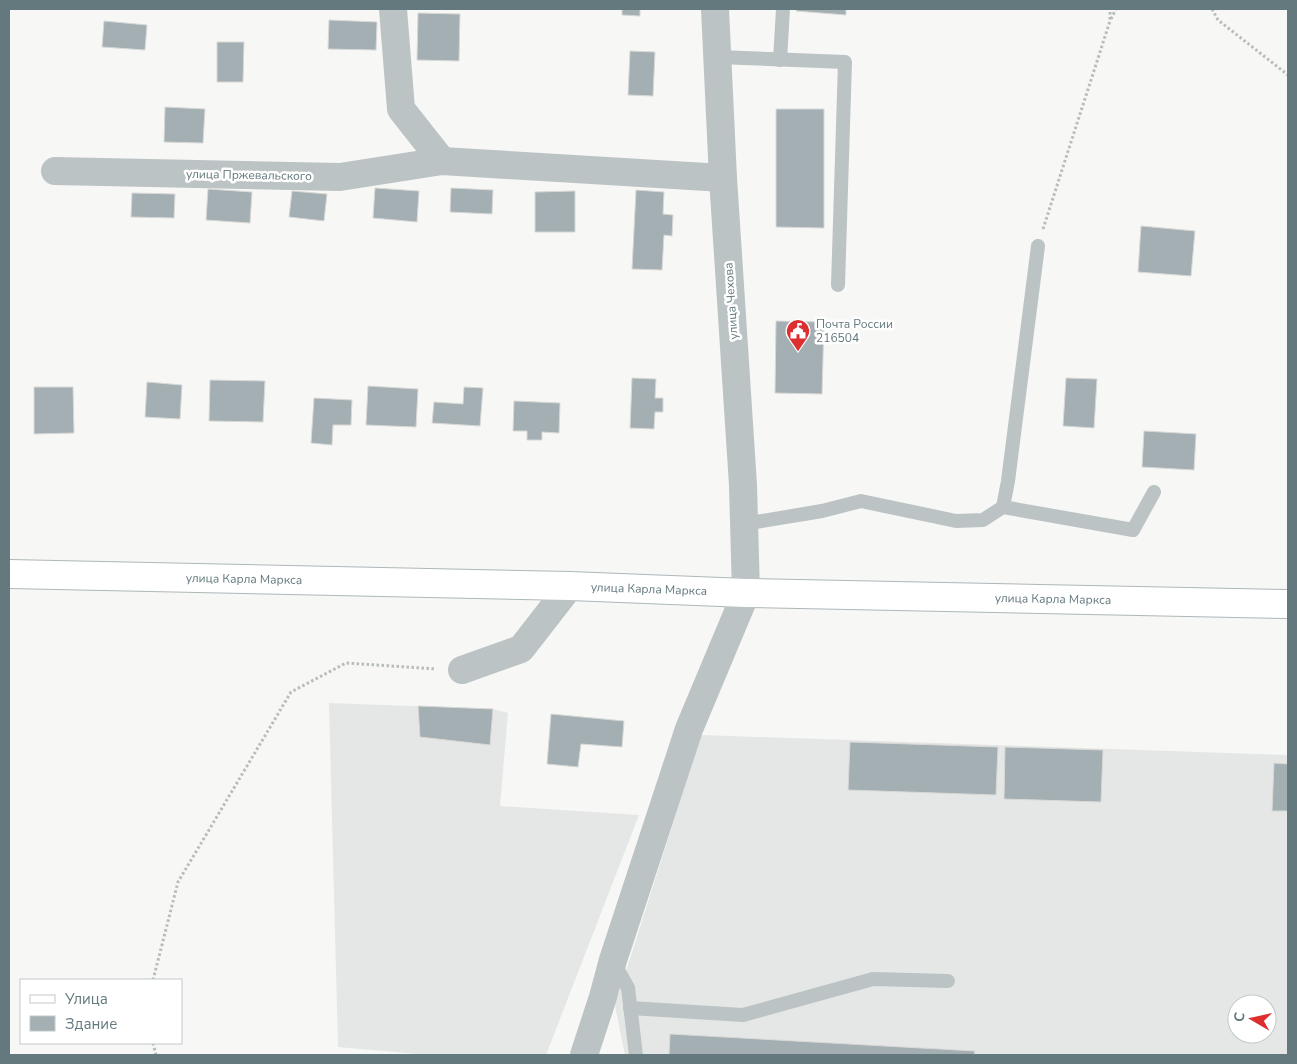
<svg xmlns="http://www.w3.org/2000/svg" width="1297" height="1064" font-family="'Nunito Sans',sans-serif">
	<style>
		.built { fill: #e5e7e6; fill-rule: evenodd }
		.building { fill: #a3afb2; stroke: #d9d8d7 }
		.lines { fill: none; stroke-linecap: round; stroke-linejoin: round }
		.secondary-casing { stroke: #aeb7b9; stroke-width: 30 }
		.path { stroke: #b7bcbd; stroke-width: 3; stroke-dasharray: 2.5 2.5; stroke-linecap: butt }
		.service { stroke: #bcc3c4; stroke-width: 14 }
		.minor { stroke: #bcc3c4; stroke-width: 28 }
		.secondary { stroke: #fff; stroke-width: 28 }
		.labels { text-anchor: middle; stroke-width: 5; stroke-linejoin: round; paint-order: stroke }
		.street-label { font-size: 12px; fill: #63797e; stroke: #fff }
		.poi-label { font-size: 12px; fill: #63797e; stroke: #fff; text-anchor: start }
	</style>
	<rect width="100%" height="100%" fill="#f7f7f5"/>
	<g class="built">
		<polygon points="329,703 493,709 508,713 500,806 639,815 546,1055 428,1055 338,1047"/>
		<path d="M701,735L1288,755V1055H625L615,1006ZM1237,1004H1267V1034H1237Z"/>
	</g>
	<g class="building">
		<polygon points="622,9 640,9 640,16 622,15"/>
		<polygon points="797,9 846,9 846,15 796,11"/>
		<polygon points="418,13 460,14 459,61 417,60"/>
		<polygon points="329,20 377,22 376,50 328,49"/>
		<polygon points="104,21 147,25 145,50 102,47"/>
		<polygon points="217,42 244,42 243,82 217,82"/>
		<polygon points="630,51 655,52 653,96 628,95"/>
		<polygon points="165,107 205,109 203,143 164,142"/>
		<polygon points="776,109 824,109 824,228 776,227"/>
		<polygon points="375,188 419,191 417,222 373,218"/>
		<polygon points="451,188 493,190 492,214 450,212"/>
		<polygon points="208,189 252,192 250,223 206,220"/>
		<polygon points="636,190 664,192 663,214 673,215 672,236 664,235 662,270 632,269"/>
		<polygon points="292,191 327,194 324,221 289,217"/>
		<polygon points="575,191 575,232 535,232 535,192"/>
		<polygon points="132,193 175,194 174,218 131,217"/>
		<polygon points="1141,226 1195,231 1191,276 1138,272"/>
		<polygon points="776,321 824,322 822,394 775,393"/>
		<polygon points="632,378 656,379 655,398 663,398 663,412 655,412 654,429 630,428"/>
		<polygon points="1066,378 1097,379 1094,428 1063,426"/>
		<polygon points="210,380 265,381 263,422 209,421"/>
		<polygon points="147,382 182,385 180,419 145,417"/>
		<polygon points="368,386 418,389 416,427 366,425"/>
		<polygon points="34,387 73,387 74,433 34,434"/>
		<polygon points="464,387 483,388 480,426 432,423 434,402 463,404"/>
		<polygon points="314,398 352,400 351,425 333,425 332,445 311,443"/>
		<polygon points="514,401 560,403 559,433 542,432 542,440 527,440 527,431 513,431"/>
		<polygon points="1144,431 1196,434 1194,470 1142,467"/>
		<polygon points="418,706 493,709 490,745 420,737"/>
		<polygon points="551,714 624,721 622,747 581,744 578,767 547,764"/>
		<polygon points="850,742 998,747 996,795 848,790"/>
		<polygon points="1005,747 1103,750 1101,802 1004,799"/>
		<polygon points="1274,763 1288,764 1288,811 1272,811"/>
		<polygon points="670,1034 975,1051 974,1055 669,1055"/>
	</g>
	<g class="lines">
		<g class="secondary-casing">
			<polyline id="secondary" points="9,574 570,586 746,593 1288,604"/>
		</g>
		<g class="path">
			<polyline points="1212,9 1218,20 1288,75"/>
			<polyline points="1111,19 1116,9"/>
			<polyline points="1043,229 1110,21 1110,9"/>
			<polyline points="153,980 178,882 291,692 346,663 436,669"/>
			<polyline points="153,1043 156,1055"/>
		</g>
		<g class="service">
			<polyline points="717,57 845,62 838,285"/>
			<polyline points="780,60 783,9"/>
			<polyline points="1003,507 1008,481 1038,246"/>
			<polyline points="744,524 822,511 861,501 956,521 983,520 1003,507 1133,530 1154,492"/>
			<polyline points="614,963 628,988 636,1055"/>
			<polyline points="630,1008 743,1015 873,979 948,981"/>
		</g>
		<g class="minor">
			<polyline points="393,9 401,109 442,161"/>
			<polyline points="55,171 340,177 442,161 723,178"/>
			<polyline points="462,670 521,649 570,586"/>
			<polyline points="584,1055 603,997 613,960 689,729 746,593 743,485 723,178 715,9"/>
		</g>
		<use href="#secondary" class="secondary"/>
	</g>
	<defs>
		<g id="civic-pin" transform="scale(1.25)"><path d="M0 17L-7.5 6A9.5 9.5 0 1 1 7.5 6Z" fill="#dd2f2f" stroke="#fff"/><path d="M-.6-6.5H3V-4.5H.6V-3L4-1V1h2V6H-6V1h2V-1L-.6-3ZM-1.2 2.5V6h2.4V2.5Z" fill="#fff"/></g>
	</defs>
	<g fill-rule="evenodd">
		<use href="#civic-pin" x="798" y="331"/>
	</g>
	<g class="labels">
		<g class="street-label">
			<text transform="translate(249 175) rotate(1)" y="4">улица Пржевальского</text>
			<text transform="translate(731 301) rotate(-94)" y="4">улица Чехова</text>
			<text transform="translate(244 579) rotate(1)" y="4">улица Карла Маркса</text>
			<text transform="translate(649 589) rotate(2)" y="4">улица Карла Маркса</text>
			<text transform="translate(1053 599) rotate(1)" y="4">улица Карла Маркса</text>
		</g>
		<g class="poi-label">
			<text x="816" y="328">Почта России<tspan x="816" dy="14">216504</tspan></text>
		</g>
	</g>
	<rect width="1297" height="1064" fill="none" stroke="#63797e" stroke-width="20"/>
	<rect x="20" y="979" width="162" height="65" fill="#ffffff" stroke="#c1c9cb"/>
	<rect x="30" y="995" width="25" height="8" fill="#ffffff" stroke="#c1c9cb"/>
	<text x="65" y="1004" font-size="15" fill="#63797e">Улица</text>
	<rect x="30" y="1016" width="25" height="15" fill="#a3afb2" stroke="#c1c9cb"/>
	<text x="65" y="1029" font-size="15" fill="#63797e">Здание</text>
	<g transform="translate(1252 1019) rotate(279)"><circle r="24" fill="#ffffff" stroke="#c1c9cb"/>
	<path d="M0-4L9 19L0 12L-9 19Z" fill="#dd2f2f"/>
	<text y="-8" font-size="14" font-weight="bold" text-anchor="middle" fill="#63797e">С</text>
	</g>
</svg>
